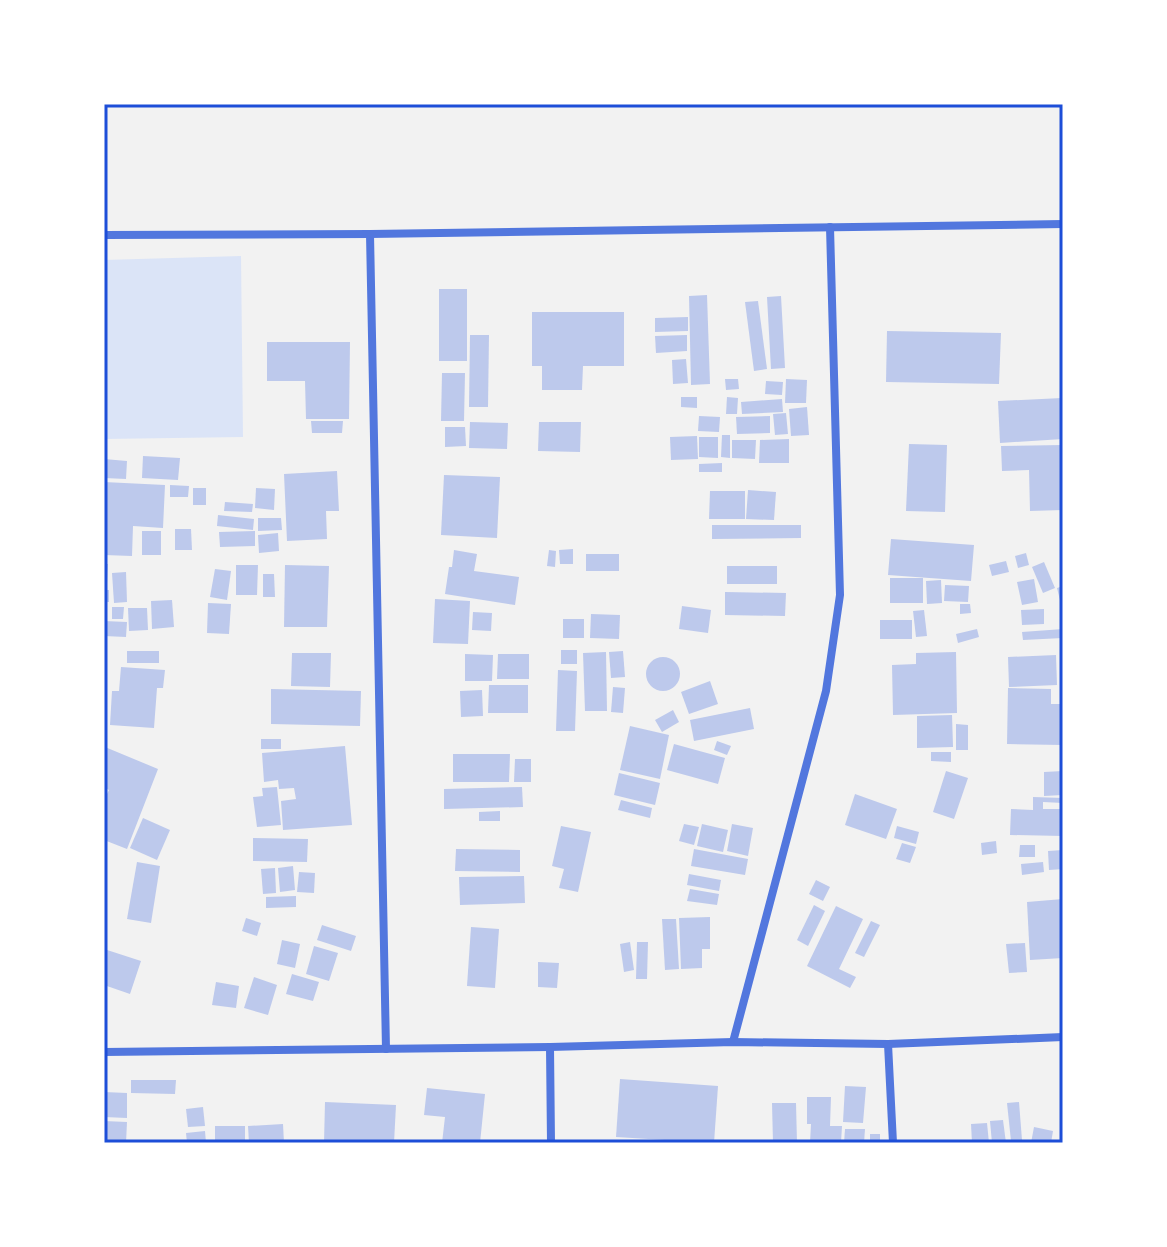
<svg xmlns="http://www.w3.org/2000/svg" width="1167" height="1247" font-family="'Nunito Sans',sans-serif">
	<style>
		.green { fill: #dbe4f7 }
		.building { fill: #bdc9ec }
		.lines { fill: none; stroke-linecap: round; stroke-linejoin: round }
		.minor { stroke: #5277de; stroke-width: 8 }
		.neatline { fill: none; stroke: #1d4ed8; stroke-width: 3 }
	</style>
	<rect width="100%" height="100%" fill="#f2f2f2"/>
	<polygon class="green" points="241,256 243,437 104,439 104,260"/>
	<g class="building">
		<rect x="439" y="289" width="28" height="72"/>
		<polygon points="707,295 710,384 691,385 689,296"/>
		<polygon points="781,296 785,368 771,369 767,297"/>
		<polygon points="758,301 767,369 754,371 745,302"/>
		<polygon points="532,312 624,312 624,366 583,366 582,390 542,390 542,366 532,366"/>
		<polygon points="688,317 688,331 655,332 655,318"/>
		<polygon points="887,331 1001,333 999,384 886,382"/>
		<polygon points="470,335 489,335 488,407 469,407"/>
		<polygon points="687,335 687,351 656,353 655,336"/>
		<polygon points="267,342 350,342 349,419 306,419 305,381 267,381"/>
		<polygon points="686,359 688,383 673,384 672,360"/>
		<polygon points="442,373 465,373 464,421 441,421"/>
		<polygon points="725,379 738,379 739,389 726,390"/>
		<polygon points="786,379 807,380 806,403 785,403"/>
		<polygon points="766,381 783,382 782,395 765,394"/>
		<polygon points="681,397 697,397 697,408 681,407"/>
		<polygon points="727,397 738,398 737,414 726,414"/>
		<polygon points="1062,398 1063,439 1000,443 998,401"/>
		<polygon points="782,399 783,412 742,414 741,402"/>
		<polygon points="807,407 809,435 791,436 789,409"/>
		<polygon points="786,413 788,434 775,435 773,414"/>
		<polygon points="699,416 720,417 719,432 698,431"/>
		<polygon points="770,416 770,433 737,434 736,417"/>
		<polygon points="311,421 343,421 342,433 312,433"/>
		<polygon points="470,422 508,423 507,449 469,448"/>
		<polygon points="539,422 581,422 580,452 538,451"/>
		<polygon points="445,427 465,427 466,446 445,447"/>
		<polygon points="722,435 730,435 730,458 721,457"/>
		<polygon points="697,436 698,459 671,460 670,437"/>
		<polygon points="699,437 718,437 718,458 699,457"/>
		<polygon points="789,439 789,463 759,463 760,440"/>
		<polygon points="732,440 756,440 755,459 732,458"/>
		<polygon points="909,444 947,445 945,512 906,511"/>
		<polygon points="1063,445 1063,510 1030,511 1029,470 1002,471 1001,446"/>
		<polygon points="143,456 180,458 178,480 142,478"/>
		<polygon points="104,459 127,461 126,479 104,478"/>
		<polygon points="722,463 722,472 699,472 699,464"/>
		<polygon points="337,471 339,511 326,511 327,539 287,541 284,474"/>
		<polygon points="444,475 500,477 497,538 441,535"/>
		<polygon points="104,482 165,485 163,528 133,526 132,556 104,555"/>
		<polygon points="170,485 189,486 188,497 170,497"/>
		<rect x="193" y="488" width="13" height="17"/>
		<polygon points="256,488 275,489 274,510 255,508"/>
		<polygon points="748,490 776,492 774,520 746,519"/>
		<polygon points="710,491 745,491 745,519 709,519"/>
		<polygon points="225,502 253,504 252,512 224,511"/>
		<polygon points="218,515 254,519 253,530 217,526"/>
		<polygon points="258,518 281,518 282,530 258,531"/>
		<polygon points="712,525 801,525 801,538 712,539"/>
		<polygon points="175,529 191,529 192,550 175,550"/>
		<rect x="142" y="531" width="19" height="24"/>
		<polygon points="255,531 255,546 220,547 219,532"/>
		<polygon points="278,533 279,551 259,553 258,535"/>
		<polygon points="891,539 974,545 971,581 888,575"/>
		<polygon points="573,549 573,564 560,564 559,550"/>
		<polygon points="454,550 477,554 474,571 519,577 515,605 445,594 449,567 452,567"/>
		<polygon points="549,550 556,551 555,567 547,566"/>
		<polygon points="1026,553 1029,565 1018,568 1015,556"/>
		<rect x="586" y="554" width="33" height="17"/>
		<polygon points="1006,561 1009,572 992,576 989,565"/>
		<polygon points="1044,562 1055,588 1043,593 1032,567"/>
		<polygon points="104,564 108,564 107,583 104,583"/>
		<polygon points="236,565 258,565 257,595 236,595"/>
		<polygon points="285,565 329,566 327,627 284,627"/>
		<rect x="727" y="566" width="50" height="18"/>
		<polygon points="215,569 231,571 227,600 210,597"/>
		<polygon points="126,572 127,602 114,603 112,573"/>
		<polygon points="263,574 274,574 275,597 263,597"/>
		<rect x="890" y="578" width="33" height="25"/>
		<polygon points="1034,579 1038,602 1022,605 1017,582"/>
		<polygon points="941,580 942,603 927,604 926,581"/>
		<polygon points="945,585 969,586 968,602 944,601"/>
		<polygon points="1063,586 1063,608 1062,608 1057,588"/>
		<rect x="104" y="590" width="5" height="12"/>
		<polygon points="725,592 786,593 785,616 725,615"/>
		<polygon points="435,599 470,601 468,644 433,643"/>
		<polygon points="172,600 174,627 152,629 151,601"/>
		<polygon points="208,603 231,604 229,634 207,633"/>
		<polygon points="960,604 970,604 971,613 960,614"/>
		<polygon points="682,606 711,610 708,633 679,629"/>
		<polygon points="112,607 124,607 123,619 112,619"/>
		<polygon points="128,608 147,608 148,630 129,631"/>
		<polygon points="1044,609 1044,624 1022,625 1021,610"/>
		<polygon points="924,610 927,636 916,637 913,611"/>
		<polygon points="473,612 492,613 491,631 472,630"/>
		<polygon points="591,614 620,615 619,639 590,638"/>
		<rect x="563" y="619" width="21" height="19"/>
		<rect x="880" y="620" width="32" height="19"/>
		<polygon points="104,621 127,622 126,637 104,636"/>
		<polygon points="977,629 979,637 958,643 956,634"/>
		<polygon points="1063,629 1063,638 1023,640 1022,632"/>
		<rect x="561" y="650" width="16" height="14"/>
		<rect x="127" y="651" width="32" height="12"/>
		<polygon points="623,651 625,677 611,678 609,652"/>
		<polygon points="606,652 607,711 585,711 583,653"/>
		<polygon points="956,652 957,713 893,715 892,665 916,664 916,653"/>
		<polygon points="292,653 331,653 330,687 291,686"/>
		<polygon points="465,654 493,655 492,681 465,681"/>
		<polygon points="498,654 529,654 529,679 497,679"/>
		<polygon points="1056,655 1057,685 1009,687 1008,657"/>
		<circle cx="663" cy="674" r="17"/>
		<polygon points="121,667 165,670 163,688 157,688 154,728 110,725 112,691 119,691"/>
		<polygon points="558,670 577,671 575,731 556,731"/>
		<polygon points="710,681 718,704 689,714 681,692"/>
		<polygon points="489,685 528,685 528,713 488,713"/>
		<polygon points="613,687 625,688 623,713 611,712"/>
		<polygon points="1008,688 1051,689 1051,704 1063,704 1063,745 1007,744"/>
		<polygon points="271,689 361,691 360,726 271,724"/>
		<polygon points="482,690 483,716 461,717 460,691"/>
		<polygon points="750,708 754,729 694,741 690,720"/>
		<polygon points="673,710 679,722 662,732 655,720"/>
		<polygon points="952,715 953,747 917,748 917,716"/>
		<polygon points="956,724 968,725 968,750 956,750"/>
		<polygon points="630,726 669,735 660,779 620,770"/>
		<rect x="261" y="739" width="20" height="10"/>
		<polygon points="717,741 731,746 727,755 714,750"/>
		<polygon points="674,744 725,758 718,784 667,770"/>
		<polygon points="345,746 352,825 283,830 281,801 296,799 294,788 279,789 278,780 264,782 262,753"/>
		<polygon points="105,747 158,769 127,849 104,840 104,800 109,790 104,787"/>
		<polygon points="931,752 951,752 951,762 931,761"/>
		<polygon points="453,754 510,754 509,782 453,782"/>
		<polygon points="515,759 531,759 531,782 514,782"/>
		<polygon points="946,771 968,778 954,819 933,812"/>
		<polygon points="1063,771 1063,795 1044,796 1044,772"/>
		<polygon points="619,773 660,783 655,805 614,795"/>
		<polygon points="277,787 281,825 257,827 253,797 263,796 262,788"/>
		<polygon points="522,787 523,807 444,809 444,789"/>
		<polygon points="855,794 897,809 886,839 845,825"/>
		<polygon points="1033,797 1063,798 1063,803 1043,802 1043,809 1063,809 1063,836 1010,835 1011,809 1033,810"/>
		<polygon points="621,800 652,808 650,818 618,810"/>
		<polygon points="500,811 500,821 479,821 479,812"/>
		<polygon points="143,818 170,830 157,860 130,848"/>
		<polygon points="684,824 699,827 694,845 679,841"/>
		<polygon points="702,824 728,830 723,852 697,846"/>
		<polygon points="732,824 753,828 748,856 727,851"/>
		<polygon points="561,826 591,832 578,892 559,888 564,869 552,866"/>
		<polygon points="897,826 919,832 916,844 894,838"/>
		<polygon points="253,838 308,839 307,862 253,861"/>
		<polygon points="996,841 997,853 982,855 981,843"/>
		<polygon points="902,843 916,847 910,863 896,859"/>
		<polygon points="1020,845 1035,845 1035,857 1019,857"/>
		<polygon points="456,849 520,850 520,872 455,871"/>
		<polygon points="694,849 748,859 745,875 691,866"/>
		<polygon points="1063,850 1063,869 1049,870 1048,851"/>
		<polygon points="137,862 160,866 151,923 127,919"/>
		<polygon points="1043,862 1044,872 1022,875 1021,864"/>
		<polygon points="293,866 295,890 280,892 278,868"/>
		<polygon points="275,868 276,893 263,894 261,869"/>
		<polygon points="299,872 315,873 314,893 297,892"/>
		<polygon points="689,874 721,880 719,891 687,885"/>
		<polygon points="524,876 525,903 460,905 459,877"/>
		<polygon points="816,880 830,887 823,901 809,894"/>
		<polygon points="690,889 719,894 717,905 687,901"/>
		<polygon points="296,896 296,907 266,908 266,897"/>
		<polygon points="1063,899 1063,958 1030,960 1027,902"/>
		<polygon points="814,905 825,911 808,946 797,940"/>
		<polygon points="836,906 863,919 839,969 856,977 850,988 807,966"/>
		<polygon points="710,917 710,949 702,949 702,968 681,969 679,918"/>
		<polygon points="246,918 261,923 257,936 242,931"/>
		<polygon points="662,919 676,919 679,969 665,970"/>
		<polygon points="871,921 880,925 864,957 855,953"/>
		<polygon points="322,925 356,936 351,951 317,940"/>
		<polygon points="471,927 499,929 495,988 467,986"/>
		<polygon points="282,940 300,944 295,968 277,964"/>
		<polygon points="630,942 634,970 624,972 620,944"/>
		<polygon points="637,942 648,942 647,979 636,979"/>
		<polygon points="1025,943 1027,972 1009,973 1006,944"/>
		<polygon points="314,946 338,953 329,981 306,974"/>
		<polygon points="104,949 141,961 130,994 104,985"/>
		<polygon points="538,962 559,963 557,988 538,987"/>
		<polygon points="292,974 319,982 313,1001 286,994"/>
		<polygon points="254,977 277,985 268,1015 244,1008"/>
		<polygon points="216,982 239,986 236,1008 212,1005"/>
		<polygon points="620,1079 718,1086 714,1143 616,1137"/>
		<polygon points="131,1080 176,1080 175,1094 131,1093"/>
		<polygon points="845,1086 866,1087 863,1123 843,1122"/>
		<polygon points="427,1088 485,1094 480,1143 442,1143 445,1117 424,1115"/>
		<polygon points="104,1092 127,1093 127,1118 104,1117"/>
		<polygon points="807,1097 831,1097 830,1126 842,1126 841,1143 810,1143 811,1124 807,1124"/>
		<polygon points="325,1102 396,1105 394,1143 324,1143"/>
		<polygon points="1019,1102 1022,1140 1011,1141 1007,1103"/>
		<polygon points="772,1103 796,1103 797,1143 773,1143"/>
		<polygon points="203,1107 205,1126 188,1127 186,1109"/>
		<polygon points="1003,1120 1006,1143 992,1143 990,1121"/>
		<polygon points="104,1121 127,1122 126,1143 104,1143"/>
		<polygon points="987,1123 989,1143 972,1143 971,1124"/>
		<polygon points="283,1124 284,1143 249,1143 248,1126"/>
		<rect x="215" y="1126" width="30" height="17"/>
		<polygon points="1034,1127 1053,1131 1051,1143 1031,1143"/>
		<polygon points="845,1129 865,1129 864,1143 844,1143"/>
		<polygon points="205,1131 206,1143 187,1143 186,1133"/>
		<rect x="870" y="1134" width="10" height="9"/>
	</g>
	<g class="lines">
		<g class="minor">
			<polyline points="370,234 386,1049"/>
			<polyline points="104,235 370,234 1063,224"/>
			<polyline points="733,1042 826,691 840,595 830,227"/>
			<polyline points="888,1044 893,1143"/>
			<polyline points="550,1047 551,1143"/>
			<polyline points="104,1052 550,1047 733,1042 888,1044 1063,1037"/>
		</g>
	</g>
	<rect width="1167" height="1247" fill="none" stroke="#ffffff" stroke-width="212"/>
	<rect x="106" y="106" width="955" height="1035" class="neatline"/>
</svg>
